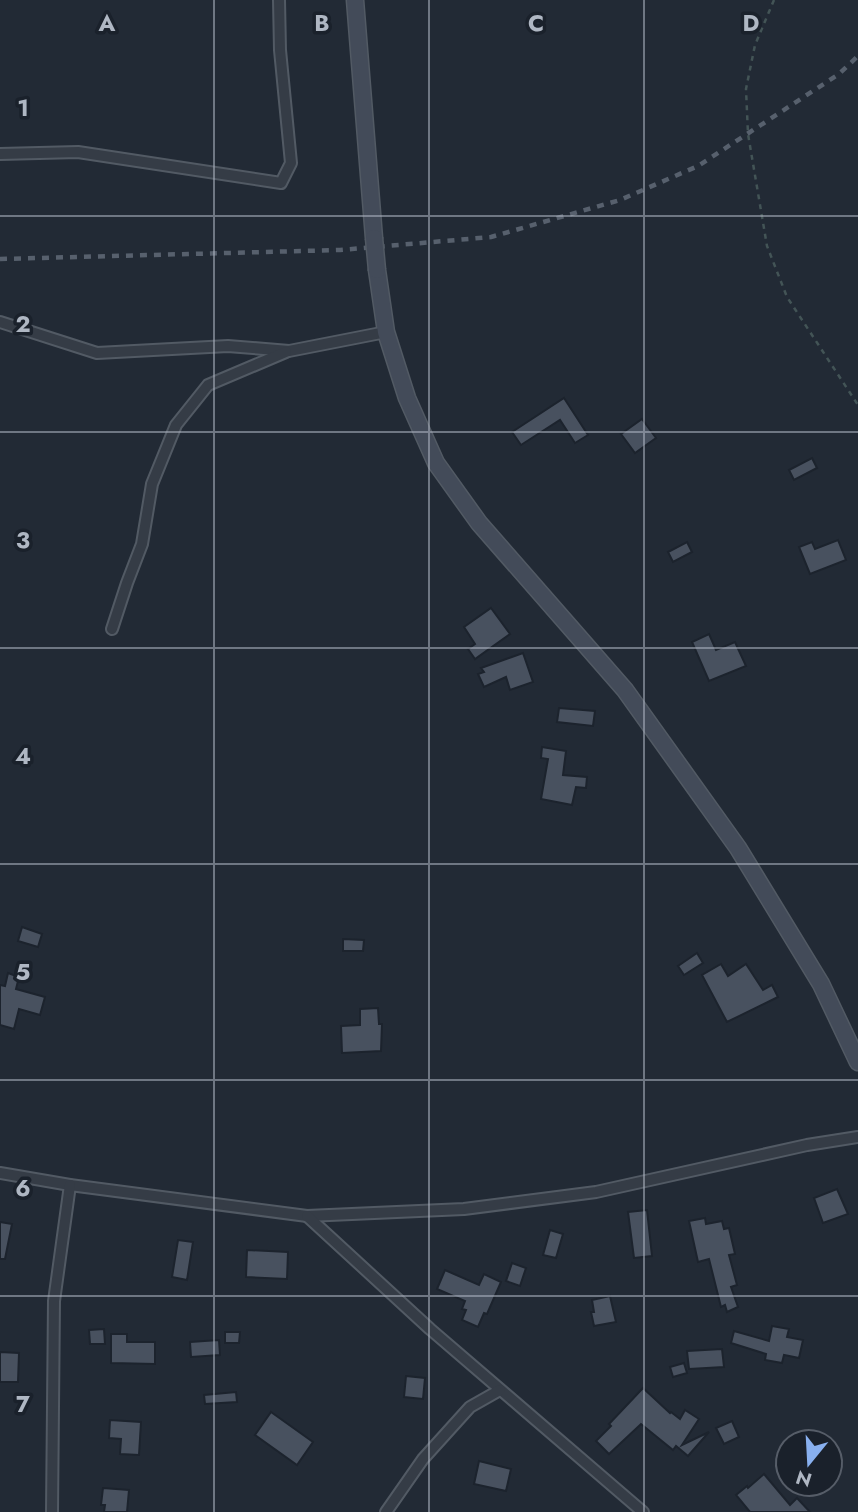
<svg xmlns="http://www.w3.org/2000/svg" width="858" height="1512" font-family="Jost,sans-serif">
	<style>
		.building { fill: #48515f; stroke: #1c232d; stroke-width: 2 }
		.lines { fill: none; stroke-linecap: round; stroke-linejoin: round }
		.minor-casing { stroke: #525a64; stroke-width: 14 }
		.secondary-casing { stroke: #525a64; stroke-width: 19 }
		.path { stroke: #435456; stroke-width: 2.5; stroke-dasharray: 5 5; stroke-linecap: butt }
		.minor { stroke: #353c46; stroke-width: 10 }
		.secondary { stroke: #434b59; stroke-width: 16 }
		.rail { stroke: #57606d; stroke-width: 4.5; stroke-dasharray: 7 7; stroke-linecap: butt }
		.secondary-bridge-casing { stroke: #525a64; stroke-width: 19; stroke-linecap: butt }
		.secondary-bridge { stroke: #434b59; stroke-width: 16 }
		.grid { fill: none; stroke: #afb7c3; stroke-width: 2; stroke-opacity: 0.55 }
		.grid-label { font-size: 23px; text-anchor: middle; font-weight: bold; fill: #afb7c3; stroke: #1a212b; stroke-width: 7; stroke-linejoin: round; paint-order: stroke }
	</style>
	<rect width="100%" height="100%" fill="#222a35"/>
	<g class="building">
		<polygon points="564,398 588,435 575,443 560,420 521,445 512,432"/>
		<polygon points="642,419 656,438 635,453 621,434"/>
		<polygon points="812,458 817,468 794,480 789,470"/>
		<polygon points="838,540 846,560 810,574 799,547 812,542 815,549"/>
		<polygon points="687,542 692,552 673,562 668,552"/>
		<polygon points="491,608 510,634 475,659 468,649 475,644 464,627"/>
		<polygon points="709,634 716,650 735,642 746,666 709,681 692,642"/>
		<polygon points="523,653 533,682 510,690 506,677 484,687 478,674 484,672 481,668"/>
		<polygon points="559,708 595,711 593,726 557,722"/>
		<polygon points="542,747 566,751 563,775 587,777 586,788 576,787 572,805 541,799 548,759 541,758"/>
		<polygon points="22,927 42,934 38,947 18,941"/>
		<polygon points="343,939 364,940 363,951 343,951"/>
		<polygon points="697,953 703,963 684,975 678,966"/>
		<polygon points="721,964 728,976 746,964 763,990 772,985 778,997 727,1022 702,975"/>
		<polygon points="8,973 19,977 16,989 45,997 40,1015 19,1009 14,1029 0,1025 0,985 5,986"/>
		<polygon points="378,1008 379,1024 382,1024 381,1051 342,1053 341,1026 360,1025 360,1009"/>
		<polygon points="837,1189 848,1214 823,1223 814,1198"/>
		<polygon points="647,1210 652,1256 634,1258 628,1212"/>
		<polygon points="705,1218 706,1224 722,1221 724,1229 729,1228 735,1254 729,1255 737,1285 731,1287 738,1307 727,1312 725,1305 721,1307 709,1259 698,1262 689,1221"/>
		<polygon points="0,1222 12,1224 5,1259 0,1259"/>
		<polygon points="550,1230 563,1234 556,1258 543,1255"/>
		<polygon points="178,1240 193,1242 187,1280 172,1277"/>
		<polygon points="247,1250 288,1252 287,1279 246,1277"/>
		<polygon points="512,1263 526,1268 520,1286 506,1281"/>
		<polygon points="445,1270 479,1285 484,1274 501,1282 487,1314 484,1313 478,1327 462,1320 466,1310 462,1309 465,1301 437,1289"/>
		<polygon points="610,1296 616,1322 594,1326 591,1312 594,1312 592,1300"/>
		<polygon points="772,1326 789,1329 787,1337 803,1340 799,1358 784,1355 782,1363 765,1360 766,1354 731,1343 734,1331 769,1341"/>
		<polygon points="104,1329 105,1344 90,1344 89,1330"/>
		<polygon points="225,1332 240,1332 239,1343 225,1343"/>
		<polygon points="111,1334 127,1334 127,1342 155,1342 155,1364 111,1363"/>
		<polygon points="219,1340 220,1355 191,1357 190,1342"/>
		<polygon points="722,1349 724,1367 689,1369 687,1351"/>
		<polygon points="0,1352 19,1353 18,1382 0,1382"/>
		<polygon points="684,1363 687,1373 673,1377 670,1367"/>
		<polygon points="406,1376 425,1378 423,1399 404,1397"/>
		<polygon points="643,1388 670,1413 671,1412 680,1419 685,1410 699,1419 682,1445 709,1432 688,1456 676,1446 673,1450 641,1424 609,1454 596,1441 611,1426 609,1424"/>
		<polygon points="236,1392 237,1402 205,1404 204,1395"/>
		<polygon points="271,1412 313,1442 297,1465 255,1435"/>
		<polygon points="110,1420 141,1422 139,1455 120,1454 121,1439 109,1438"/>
		<polygon points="732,1421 739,1437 724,1444 716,1428"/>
		<polygon points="479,1461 511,1469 506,1491 474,1484"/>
		<polygon points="764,1474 790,1505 797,1498 810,1512 750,1512 736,1495 747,1486 748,1488"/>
		<polygon points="103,1488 129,1490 127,1512 104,1512 105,1505 101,1505"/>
	</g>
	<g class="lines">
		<g class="minor-casing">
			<g id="minor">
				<polyline points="0,154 78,152 281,183 291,163 280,50 279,0"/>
				<polyline points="0,322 97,353 228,346 289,351 386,332"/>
				<polyline points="112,629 127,583 142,544 152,484 176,425 208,385 286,352"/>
				<polyline points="0,1173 70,1185 307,1216 464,1209 596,1192 807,1145 858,1137"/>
				<polyline points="307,1216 430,1329 643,1512"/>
				<polyline points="52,1512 54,1301 70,1185"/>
				<polyline points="386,1512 423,1459 470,1407 500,1390"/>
			</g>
		</g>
		<g class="secondary-casing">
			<g id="secondary">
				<polyline points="355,0 374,238"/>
				<polyline points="377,270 386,332 407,398 436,463 479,523 625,690 738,848 821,984 858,1062"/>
			</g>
		</g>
		<polyline class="path" points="774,0 755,45 746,89 748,134 767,246 787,297 858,405"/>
		<use href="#minor" class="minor"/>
		<use href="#secondary" class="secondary"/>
		<polyline class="rail" points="0,259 340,250 491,237 620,200 698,166 839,74 858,56"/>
		<g class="secondary-bridge-casing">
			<polyline id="secondary-bridge" points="374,238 377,270"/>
		</g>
		<use href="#secondary-bridge" class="secondary-bridge"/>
	</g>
	<path class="grid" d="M214,0V1512M429,0V1512M644,0V1512M0,216H858M0,432H858M0,648H858M0,864H858M0,1080H858M0,1296H858"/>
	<g class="grid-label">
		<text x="107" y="31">A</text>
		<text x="322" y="31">B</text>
		<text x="536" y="31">C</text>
		<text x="751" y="31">D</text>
		<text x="23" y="116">1</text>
		<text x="23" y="332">2</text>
		<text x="23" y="548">3</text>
		<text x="23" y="764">4</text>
		<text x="23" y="980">5</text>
		<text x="23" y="1196">6</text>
		<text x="23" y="1412">7</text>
	</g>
	<g transform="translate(809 1463) rotate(198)"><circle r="33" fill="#1a212b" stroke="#565d68" stroke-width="2"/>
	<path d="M0-5L12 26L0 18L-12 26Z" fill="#88b0ef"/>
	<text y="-10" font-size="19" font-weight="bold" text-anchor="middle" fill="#afb7c3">N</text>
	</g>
</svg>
